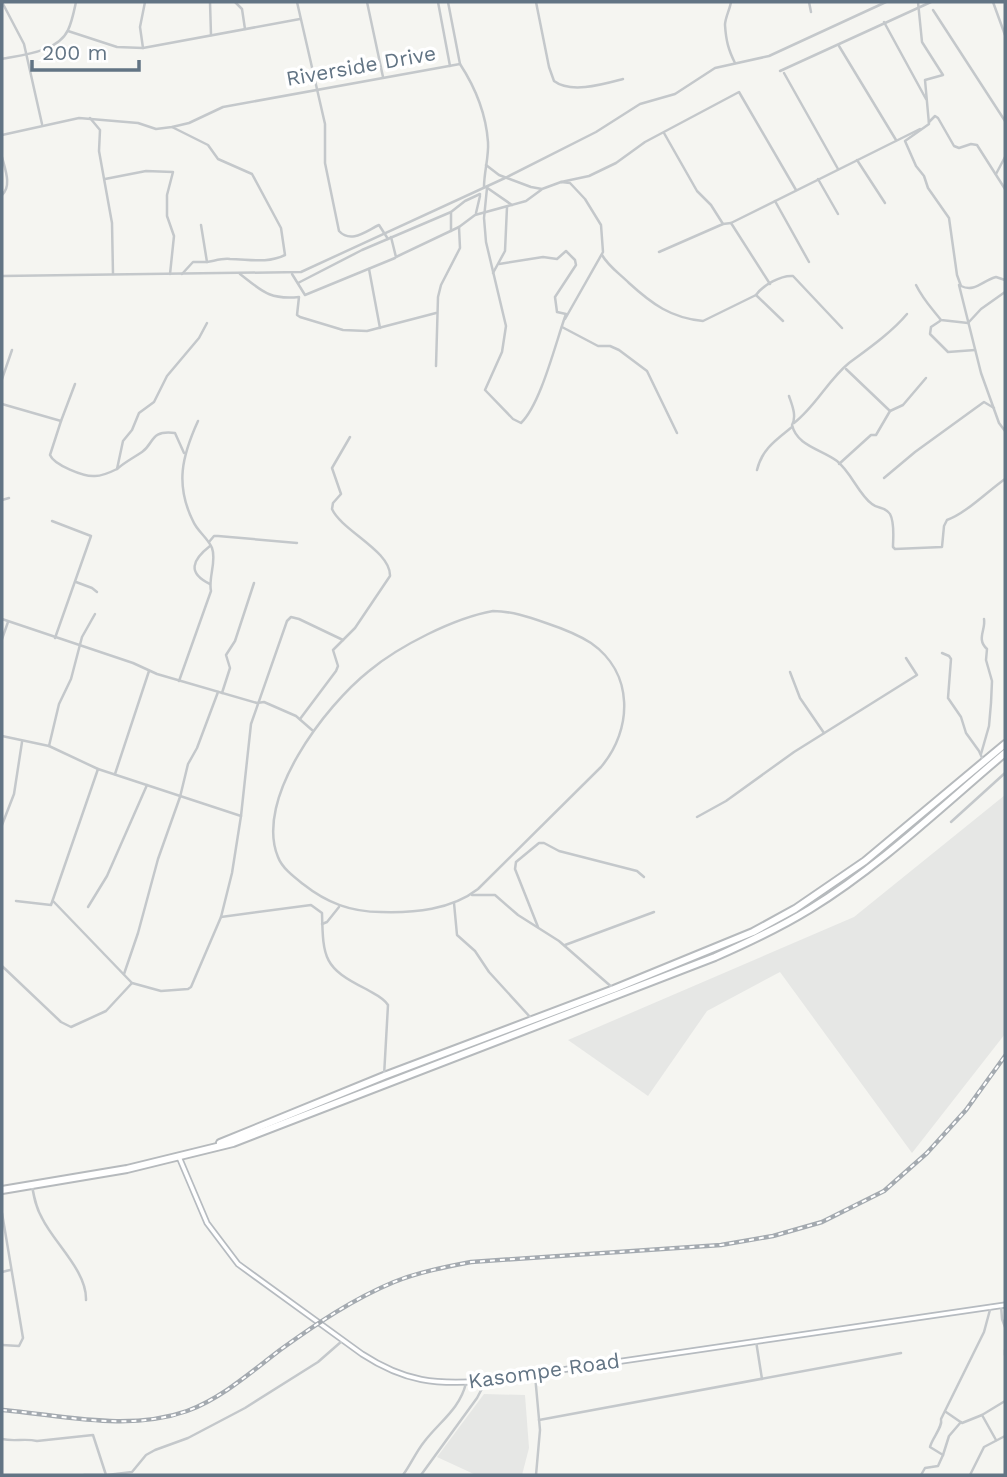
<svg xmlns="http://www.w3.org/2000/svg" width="1007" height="1477" font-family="'Work Sans',sans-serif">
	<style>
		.built { fill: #e6e7e5 }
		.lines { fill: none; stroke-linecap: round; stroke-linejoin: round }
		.secondary-casing { stroke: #b6bbc0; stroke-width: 7 }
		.highway-casing { stroke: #b6babd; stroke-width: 10 }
		.street { stroke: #c4c8cb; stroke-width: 2.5 }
		.secondary { stroke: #fff; stroke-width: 3.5 }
		.highway { stroke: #fff; stroke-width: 6 }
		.rail-casing { stroke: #a4aab0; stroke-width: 4.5 }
		.rail { stroke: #fff; stroke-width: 2; stroke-dasharray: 5; stroke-linecap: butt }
		.labels { text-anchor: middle; stroke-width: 7; stroke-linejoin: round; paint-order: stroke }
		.street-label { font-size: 21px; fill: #627484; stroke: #fff }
	</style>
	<rect width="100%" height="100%" fill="#f5f5f1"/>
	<g class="built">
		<polygon points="1005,795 1005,1034 912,1153 780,972 707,1011 648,1096 568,1040 854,917"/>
		<polygon points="484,1394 525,1395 529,1448 522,1475 476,1475 437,1457"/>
	</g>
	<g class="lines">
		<g class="secondary-casing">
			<path id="secondary" d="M179,1157L207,1223L238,1264L362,1354C405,1382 436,1385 486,1381L1005,1305"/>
		</g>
		<g class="highway-casing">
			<g id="highway">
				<polyline points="220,1143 384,1076 614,989 753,932 795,909 865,861 1005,744"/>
				<path d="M2,1190L127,1169L233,1143L715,957C747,943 779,928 810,909C880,866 942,806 1005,753"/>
			</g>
		</g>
		<g class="street">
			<polyline points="2,2 24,44 42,124"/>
			<polyline points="210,2 211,35"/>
			<polyline points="235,2 242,9 245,29"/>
			<path d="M297,2L325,124V163L339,231C351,244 366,231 379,225L388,239"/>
			<polyline points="367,2 383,77"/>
			<polyline points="438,2 450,66"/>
			<path d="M536,2L549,67L554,81C571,94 604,84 623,79"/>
			<path d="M731,2C730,9 725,18 725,25C726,40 728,49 735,63"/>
			<polyline points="809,2 811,12"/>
			<path d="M918,2L922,42L943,75L925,80L929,124L905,141L916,166L924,176L928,188L949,218L957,275L961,286C975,293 983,280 996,277L1005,280"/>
			<polyline points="993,2 1005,35"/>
			<polyline points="933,10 1005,121"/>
			<polyline points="884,22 926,99"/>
			<polyline points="68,31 117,47 143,48 300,19"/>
			<polyline points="839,46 896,140"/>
			<polyline points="143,48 140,27 145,2"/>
			<path d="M2,59C22,55 58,52 68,30C72,22 74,11 76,2"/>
			<path d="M460,64C475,87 486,114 488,142C489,157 484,172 484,187"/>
			<polyline points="780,71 931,2"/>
			<polyline points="784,73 838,169"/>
			<polyline points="90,118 100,130 99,151 112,223 113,274"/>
			<polyline points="929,122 935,116 938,118 954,146 959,148 971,144 977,145 1005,189"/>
			<path d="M172,127L208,145L218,159L252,174L281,228L285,255C266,264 249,259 230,259C222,258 214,261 207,262L201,225"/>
			<polyline points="664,133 697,191 711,205 723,224"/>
			<polyline points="2,135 79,118 138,123 156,129 172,127 189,123 223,107 460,64 448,2"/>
			<path d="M2,157C5,169 12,186 2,195"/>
			<polyline points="857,160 885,203"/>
			<polyline points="486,165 499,175 531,187 542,189 561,182 570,183 585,199 601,225 603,252 565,319"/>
			<polyline points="996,174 1005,157"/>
			<polyline points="105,179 146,171 173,172 167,195 167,216 174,236 170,274"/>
			<polyline points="818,179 838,214"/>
			<polyline points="561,182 589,176 616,163 645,142 739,92 796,190"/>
			<polyline points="486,187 512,205"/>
			<path d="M487,188L484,218L486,242L506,326L502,352L485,390L513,419L521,423C541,404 556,341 566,314L557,312L555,297L576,265L575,260L566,251L557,259L543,257L499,264"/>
			<polyline points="775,201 809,262"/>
			<polyline points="451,213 451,231"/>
			<polyline points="476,213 480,196"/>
			<polyline points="731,223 770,284"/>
			<polyline points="391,237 396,257 459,227 475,215 526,201 541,190"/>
			<polyline points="659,252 723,224 731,223 920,129"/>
			<path d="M602,255C609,267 619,273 629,283C652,304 671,318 703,321L756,295L783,321"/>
			<polyline points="369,269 380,328"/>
			<polyline points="493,273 505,251 507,207"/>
			<polyline points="182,274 193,262 207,262"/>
			<path d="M240,274C262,291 269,300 299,297L297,315L300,317L343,330L367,331L436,313"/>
			<polyline points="292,274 305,295 395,258"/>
			<polyline points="2,276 301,272 505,178 596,132 640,104 675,94 715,68 769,56 886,2"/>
			<polyline points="298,283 362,250 451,212 465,201 480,194"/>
			<path d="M916,285C924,301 931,307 941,320L968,323L981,309L1005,292"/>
			<polyline points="959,285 981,373 999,423 1005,431"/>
			<path d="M756,295C763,285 781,275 793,276L842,328"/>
			<polyline points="940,321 931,327 930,334 948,352 975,350"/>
			<polyline points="562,327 598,346 610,346 619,350 647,371 677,433"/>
			<polyline points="436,366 438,297 441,285 460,248 459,227"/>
			<polyline points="2,379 12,350"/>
			<path d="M789,396C792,405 797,416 792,425C797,446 821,449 837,461C851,472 859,495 872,504C878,509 886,507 890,514C895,523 893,538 893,547L895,549L942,547L944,526L947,520C965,514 988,491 1005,479"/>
			<polyline points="2,404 61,421 75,384"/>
			<polyline points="890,411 903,405 926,378"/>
			<path d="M61,421L50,455C54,465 84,477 95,476C102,476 111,472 117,469L123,441L132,430L139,413L154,402L167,376L199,338L207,323"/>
			<path d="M794,423C816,406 828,380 849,363C868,349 892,332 907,314"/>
			<polyline points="839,464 871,435 876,435 890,411 846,369"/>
			<path d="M117,469C125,462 133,458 142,452C155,443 149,430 175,433L184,453"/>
			<path d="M757,470C762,449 776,440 792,427"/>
			<polyline points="884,478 915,452 977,407 984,402 994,408"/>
			<polyline points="2,500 9,498"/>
			<polyline points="52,521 91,536 55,638"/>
			<polyline points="209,542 214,536 218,536 297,543"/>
			<polyline points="76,582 92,588 97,592"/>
			<path d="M210,584C187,573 192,560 210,546"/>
			<path d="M493,611C511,611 529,617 546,623C561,628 577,634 591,643C634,673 633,729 601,767L478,889C451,910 414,913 381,912C351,912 327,903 303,884C294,877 282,868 278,857C254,799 325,706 369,671C399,646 454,618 493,611Z"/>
			<polyline points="2,619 133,663 157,674 257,703 264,702 296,716 312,730"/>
			<polyline points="2,639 8,622"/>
			<polyline points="942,653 949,656 951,659 948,698 961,717 966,733 979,751 984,762"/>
			<polyline points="790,672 800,698 824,733"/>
			<path d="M179,681L211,591C208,578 217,561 212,548C208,538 197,531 193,521C175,485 182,456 198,421"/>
			<polyline points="222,693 230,668 226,655 235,641 254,583"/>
			<polyline points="300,719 336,671 338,666 333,650 343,640"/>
			<polyline points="2,736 49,746 98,769 241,816"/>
			<polyline points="49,746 59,704 71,679 82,637 95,614"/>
			<path d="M981,754L989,726L991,703L992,681L986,660L987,649C976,639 986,630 984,619"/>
			<polyline points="115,774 149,671"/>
			<polyline points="697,817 726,801 794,752 917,675 906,658"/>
			<polyline points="951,822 1005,773"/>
			<polyline points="2,825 14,794 22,742"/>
			<polyline points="472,895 495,895 518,915 559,941 614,989"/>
			<polyline points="16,901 51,905 98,769"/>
			<path d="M53,901L132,983L161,991L188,989L191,987L221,917L232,873L241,816L251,724L287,621L291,617L299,619L343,640L355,628L390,576C391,551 342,531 332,509L333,503L341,494L332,468L350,437"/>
			<polyline points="454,903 457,935 475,951 489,972 531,1018"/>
			<polyline points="88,907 107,876 147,785"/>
			<path d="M221,917L311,905L322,913C323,959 324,968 366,989C374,994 383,997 388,1005L384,1076"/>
			<polyline points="322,924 327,922 339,907"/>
			<polyline points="538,927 515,869 516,862 539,843 544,843 559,851 637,871 644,877"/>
			<polyline points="565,945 654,912"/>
			<polyline points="2,966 61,1022 71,1027 106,1011 132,983"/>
			<polyline points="124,974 138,933 158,859 180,797 188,764 197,748 218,692"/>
			<path d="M32,1186C34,1197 36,1208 42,1218C54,1243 87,1271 86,1300"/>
			<polyline points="2,1213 23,1338 19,1346 2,1345"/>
			<polyline points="2,1272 10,1270"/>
			<polyline points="1001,1305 1002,1319 1005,1327"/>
			<polyline points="756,1341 762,1379"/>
			<polyline points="1005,1350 1005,1355"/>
			<polyline points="535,1375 540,1430 536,1475"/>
			<polyline points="946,1412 962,1423 982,1415"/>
			<polyline points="539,1420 901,1353"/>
			<path d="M2,1439C14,1442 25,1438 37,1441L93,1435L106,1475"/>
			<polyline points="996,1440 982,1415 1005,1401"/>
			<polyline points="943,1455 949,1436 961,1422"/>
			<polyline points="84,1475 103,1475"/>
			<polyline points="107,1475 132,1472 146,1455 155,1450 188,1438 245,1408 318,1362 342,1341"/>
			<path d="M403,1475C411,1464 416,1452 424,1442C439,1422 460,1409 466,1383"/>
			<polyline points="421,1475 477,1398 486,1381"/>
			<path d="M921,1475L925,1468L938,1466L943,1455L930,1447C932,1438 943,1427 941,1419L984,1332L991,1306"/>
			<polyline points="970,1475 984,1447 1005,1436"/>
		</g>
		<use href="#secondary" class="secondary"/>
		<use href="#highway" class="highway"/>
		<g class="rail-casing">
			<path id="rail" d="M2,1410C62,1415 127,1432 187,1411C222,1398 251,1372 280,1350C316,1324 353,1299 394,1282C419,1272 445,1267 471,1262L721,1245L773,1236L822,1222L884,1191L927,1153L966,1110L1005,1056"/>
		</g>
		<use href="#rail" class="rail"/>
	</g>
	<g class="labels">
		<g class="street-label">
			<text transform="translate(361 66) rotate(-10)" y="7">Riverside Drive</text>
			<text transform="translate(544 1371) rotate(-8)" y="7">Kasompe Road</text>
		</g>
	</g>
	<rect width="1007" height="1477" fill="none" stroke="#627484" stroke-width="7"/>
	<path d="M32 60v10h107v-10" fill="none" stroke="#627484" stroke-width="3.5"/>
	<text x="42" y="60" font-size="21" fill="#627484" stroke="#ffffff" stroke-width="5" paint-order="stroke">200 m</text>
</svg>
